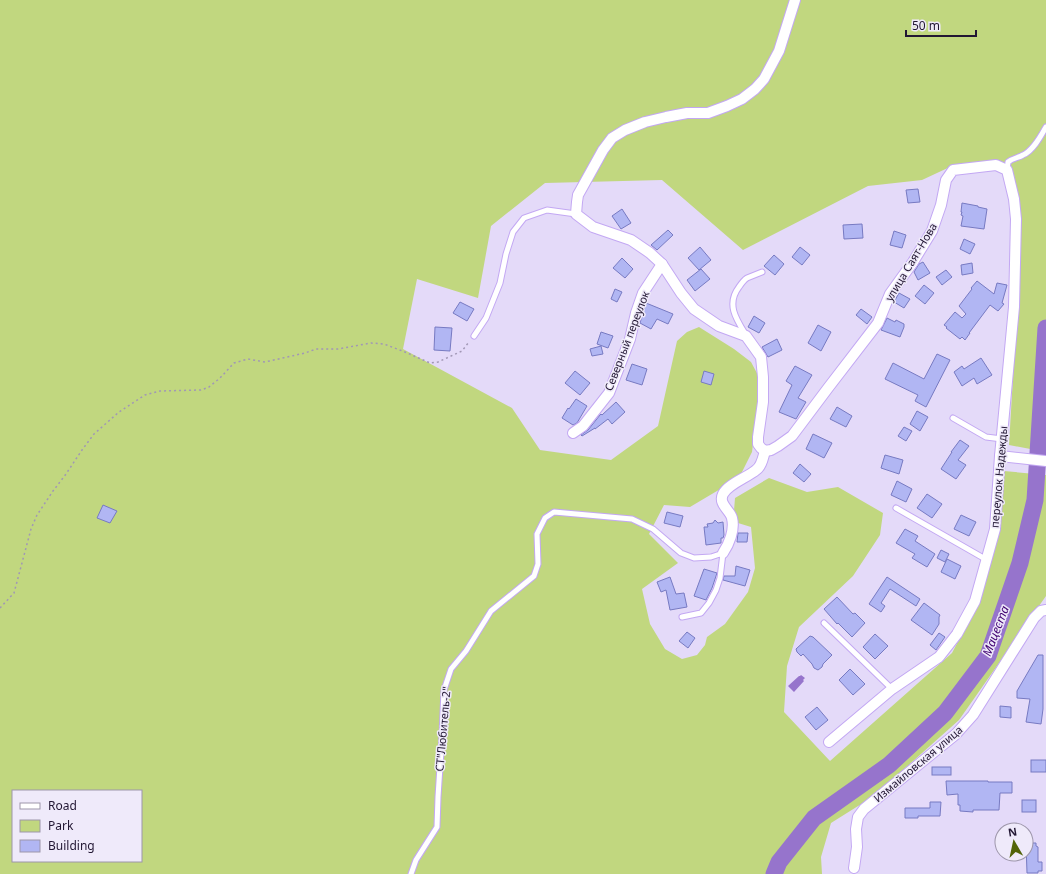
<svg xmlns="http://www.w3.org/2000/svg" width="1046" height="874" font-family="'Noto Sans',sans-serif">
	<style>
		.green { fill: #c1d77f; fill-rule: evenodd }
		.water { fill: #9674cc }
		.lines { fill: none; stroke-linecap: round; stroke-linejoin: round }
		.river { stroke: #9674cc; stroke-width: 17 }
		.building { fill: #b1b6f3; stroke: #777ac2 }
		.lane-casing { stroke: #c3a8f3; stroke-width: 7 }
		.street-casing { stroke: #c3a8f3; stroke-width: 12 }
		.path { stroke: #a197b5; stroke-width: 1.5; stroke-dasharray: 2 3; stroke-linecap: butt }
		.lane { stroke: #fff; stroke-width: 5 }
		.street { stroke: #fff; stroke-width: 10 }
		.labels { text-anchor: middle; stroke-width: 3; stroke-linejoin: round; paint-order: stroke }
		.street-label { font-size: 11px; fill: #221733; stroke: #efeafa }
		.water-label { font-size: 12px; font-style: italic; fill: #400072; stroke: #efeafa }
	</style>
	<rect width="100%" height="100%" fill="#e4daf9"/>
	<path class="green" d="M0,0H1046V452L1009,445L1021,241L1011,171L952,166L922,180L868,186L743,250L662,180L545,183L491,226L478,298L417,279L403,349L512,408L540,450L611,460L658,426L677,341L687,332L699,327L734,349L751,362L759,377L758,404L752,452L741,474L722,488L690,507L664,505L649,534L678,563L642,589L650,624L665,649L682,659L697,655L705,645L707,637L725,624L748,592L755,568L751,527L738,523L734,511L735,498L769,478L807,492L838,487L883,513L880,535L853,576L799,627L787,666L784,712L830,761L952,653L981,597L1000,529L1004,471L1046,475V596L959,720L874,796L831,823L821,857L822,874H0ZM13,791H141V861H13Z"/>
	<polygon class="water" points="801,675 805,678 803,680 804,681 794,692 788,686 799,676 800,676"/>
	<g class="lines">
		<polyline class="river" points="774,874 779,862 814,818 889,765 945,713 988,656 1020,563 1035,500 1046,328"/>
	</g>
	<g class="building">
		<polygon points="918,189 920,202 908,203 906,190"/>
		<polygon points="962,203 978,206 978,207 987,209 984,229 961,226 963,216 961,215 962,212 961,212"/>
		<polygon points="622,209 631,223 621,229 612,216"/>
		<polygon points="862,224 863,238 844,239 843,225"/>
		<polygon points="668,230 673,235 657,250 651,245"/>
		<polygon points="894,231 906,235 902,248 890,245"/>
		<polygon points="964,239 975,244 970,254 960,249"/>
		<polygon points="700,247 711,260 699,270 688,258"/>
		<polygon points="800,247 810,255 802,265 792,257"/>
		<polygon points="774,255 784,264 775,275 764,266"/>
		<polygon points="622,258 633,269 625,278 613,268"/>
		<polygon points="923,262 930,273 918,280 914,272 919,264"/>
		<polygon points="972,263 973,273 962,275 961,265"/>
		<polygon points="701,269 710,279 695,291 687,280"/>
		<polygon points="946,270 952,277 942,285 936,277"/>
		<polygon points="977,281 994,294 997,283 1007,285 1002,303 1004,304 998,311 990,305 969,333 970,333 965,340 962,337 960,339 946,328 947,327 944,325 955,312 962,318 966,314 959,306 972,289 971,288"/>
		<polygon points="924,285 934,293 925,304 915,296"/>
		<polygon points="615,289 622,292 617,302 611,299"/>
		<polygon points="899,293 910,299 904,308 894,302"/>
		<polygon points="460,302 474,309 467,321 453,313"/>
		<polygon points="646,303 673,314 668,324 657,319 651,329 640,323"/>
		<polygon points="861,309 872,317 867,324 856,315"/>
		<polygon points="754,316 765,323 759,333 748,327"/>
		<polygon points="887,318 895,322 896,320 904,324 904,327 900,337 881,330"/>
		<polygon points="818,325 831,332 821,351 808,343"/>
		<polygon points="435,327 452,328 450,351 434,350"/>
		<polygon points="601,332 613,336 608,348 597,344"/>
		<polygon points="777,339 782,350 768,357 762,347"/>
		<polygon points="601,346 603,354 592,356 590,349"/>
		<polygon points="937,354 950,360 926,407 915,401 918,395 885,379 893,363 924,379"/>
		<polygon points="981,358 992,375 977,384 974,378 962,386 954,372 962,366 964,369"/>
		<polygon points="632,364 647,369 642,385 626,380"/>
		<polygon points="795,366 812,375 798,398 806,402 796,419 779,412 792,385 786,381"/>
		<polygon points="575,371 590,383 580,395 565,383"/>
		<polygon points="704,371 714,374 711,385 701,382"/>
		<polygon points="576,399 587,406 577,423 573,425 562,418 568,408 569,409"/>
		<polygon points="616,402 625,412 612,424 608,419 595,429 595,428 582,436 581,435 588,430 600,415 601,414 602,415"/>
		<polygon points="837,407 852,416 846,427 830,419"/>
		<polygon points="917,411 928,417 920,431 910,424"/>
		<polygon points="904,427 912,431 906,441 898,436"/>
		<polygon points="813,434 832,443 824,458 806,449"/>
		<polygon points="960,440 969,446 958,460 966,465 956,479 941,469 952,452 951,452"/>
		<polygon points="885,455 903,460 899,474 881,468"/>
		<polygon points="800,464 811,474 804,482 793,473"/>
		<polygon points="897,481 912,489 906,502 891,495"/>
		<polygon points="927,494 942,504 932,518 917,508"/>
		<polygon points="103,505 117,511 110,523 97,518"/>
		<polygon points="667,512 683,516 680,527 664,523"/>
		<polygon points="961,515 976,522 969,536 954,529"/>
		<polygon points="715,520 718,523 723,522 724,535 723,538 721,538 721,543 706,545 704,527 708,527 707,524 713,523"/>
		<polygon points="905,529 918,536 915,541 935,554 927,567 912,558 915,554 896,543"/>
		<polygon points="738,533 748,533 747,542 737,542"/>
		<polygon points="941,550 949,554 945,562 937,558"/>
		<polygon points="947,559 961,566 955,579 941,572"/>
		<polygon points="736,566 750,570 745,586 723,580 724,576 735,576"/>
		<polygon points="704,569 717,573 712,588 706,600 694,596"/>
		<polygon points="670,577 676,594 684,593 687,607 670,610 666,590 661,592 657,582"/>
		<polygon points="887,577 920,599 916,606 890,589 881,603 885,606 881,612 869,604"/>
		<polygon points="837,597 853,614 855,613 865,623 852,637 838,623 837,624 824,609"/>
		<polygon points="924,603 940,615 939,617 939,624 932,635 911,620"/>
		<polygon points="687,632 695,638 688,648 679,641"/>
		<polygon points="939,633 945,637 936,650 930,645"/>
		<polygon points="875,634 888,646 875,659 863,647"/>
		<polygon points="810,636 813,637 832,655 823,664 822,667 818,670 814,668 812,664 803,654 801,656 797,652 796,649"/>
		<polygon points="1038,655 1043,655 1043,709 1041,724 1026,722 1030,699 1017,698 1017,691"/>
		<polygon points="850,669 865,684 853,695 839,680"/>
		<polygon points="1000,706 1011,707 1011,718 1000,717"/>
		<polygon points="817,707 828,720 816,730 805,717"/>
		<rect x="1031" y="760" width="15" height="12"/>
		<rect x="932" y="767" width="19" height="8"/>
		<polygon points="946,781 988,781 988,782 1012,782 1012,793 1000,793 999,810 973,810 973,812 960,811 960,805 958,805 958,794 947,795"/>
		<rect x="1022" y="800" width="14" height="12"/>
		<polygon points="930,802 941,802 940,816 918,816 918,818 905,818 905,808 930,808"/>
		<polygon points="1026,843 1036,843 1036,846 1038,847 1038,862 1042,862 1042,871 1038,871 1038,873 1027,873"/>
	</g>
	<g class="lines">
		<g class="lane-casing">
			<g id="lane">
				<path d="M1007,170L1008,162C1013,158 1018,158 1023,155C1033,151 1041,136 1046,127"/>
				<path d="M746,335C736,319 726,304 739,287C741,284 744,280 747,278C752,276 757,274 762,272"/>
				<polyline points="474,336 486,318 500,283 506,254 513,232 524,218 547,210 576,214"/>
				<polyline points="953,418 986,437 1002,439"/>
				<polyline points="896,508 987,560"/>
				<polyline points="824,623 892,689"/>
				<polyline points="411,874 416,860 437,827 438,797 442,736 444,690 451,669 466,651 491,611 534,576 538,564 537,534 545,518 554,512 632,519 653,529 681,553 694,558 711,557 723,553 720,578 716,590 709,603 701,613 682,617"/>
			</g>
		</g>
		<g class="street-casing">
			<g id="street">
				<polyline points="573,433 583,426 609,393 630,339 636,313 643,293 662,264"/>
				<polyline points="765,451 771,450 778,446 792,436 828,388 878,323 890,294 913,262 932,231 941,205 946,180 953,170 996,165 1007,170 1014,199 1016,219 1014,307 1000,456 995,529 975,601 957,634 939,657 892,689 829,742"/>
				<polyline points="765,451 761,448 758,444 758,437 763,402 763,377 761,357 746,336 719,326 694,309 681,293 662,264 650,253 631,240 593,227 576,214 577,202 578,195 603,150 612,138 625,130 645,122 666,117 687,113 708,113 727,106 742,99 755,89 764,79 779,51 795,0"/>
				<polyline points="1000,456 1046,461"/>
				<path d="M723,553C729,544 735,530 732,518C730,510 718,504 723,494C728,484 748,477 756,470C762,466 763,457 765,451"/>
				<polyline points="854,868 857,847 856,829 858,817 864,809 956,734 973,715 1034,618 1041,611 1046,610"/>
			</g>
		</g>
		<polyline class="path" points="0,608 14,593 31,529 37,515 53,491 66,474 82,450 94,434 119,412 145,395 160,391 201,390 209,387 220,378 234,363 248,359 265,362 305,353 316,349 338,349 371,343 384,344 405,352 430,363 438,362 462,351 469,342"/>
		<use href="#lane" class="lane"/>
		<use href="#street" class="street"/>
	</g>
	<g class="labels">
		<g class="street-label">
			<text transform="translate(911 262) rotate(-59)" y="4">улица Саят-Нова</text>
			<text transform="translate(627 341) rotate(-69)" y="4">Северный переулок</text>
			<text transform="translate(999 477) rotate(-85)" y="4">переулок Надежды</text>
			<text transform="translate(443 729) rotate(-85)" y="4">СТ"Любитель-2"</text>
			<text transform="translate(918 764) rotate(-40)" y="4">Измайловская улица</text>
		</g>
		<g class="water-label">
			<text transform="translate(996 631) rotate(-69)" y="4">Мацеста</text>
		</g>
	</g>
	<rect x="12" y="790" width="130" height="72" fill="#efeafa" stroke="#9d96aa"/>
	<rect x="20" y="803" width="20" height="6" fill="#ffffff" stroke="#9d96aa"/>
	<text x="48" y="810" font-size="12" fill="#221733">Road</text>
	<rect x="20" y="820" width="20" height="12" fill="#c1d77f" stroke="#9d96aa"/>
	<text x="48" y="830" font-size="12" fill="#221733">Park</text>
	<rect x="20" y="840" width="20" height="12" fill="#b1b6f3" stroke="#9d96aa"/>
	<text x="48" y="850" font-size="12" fill="#221733">Building</text>
	<g transform="translate(1014 842) rotate(351)"><circle r="19" fill="#efeafa" stroke="#9d96aa"/>
	<path d="M0-3L7 15L0 10L-7 15Z" fill="#526309"/>
	<text y="-6" font-size="11" font-weight="bold" text-anchor="middle" fill="#221733">N</text>
	</g>
	<path d="M906 30v6h70v-6" fill="none" stroke="#221733" stroke-width="2"/>
	<text x="912" y="30" font-size="12" fill="#221733" stroke="#efeafa" stroke-width="3" paint-order="stroke">50 m</text>
</svg>
